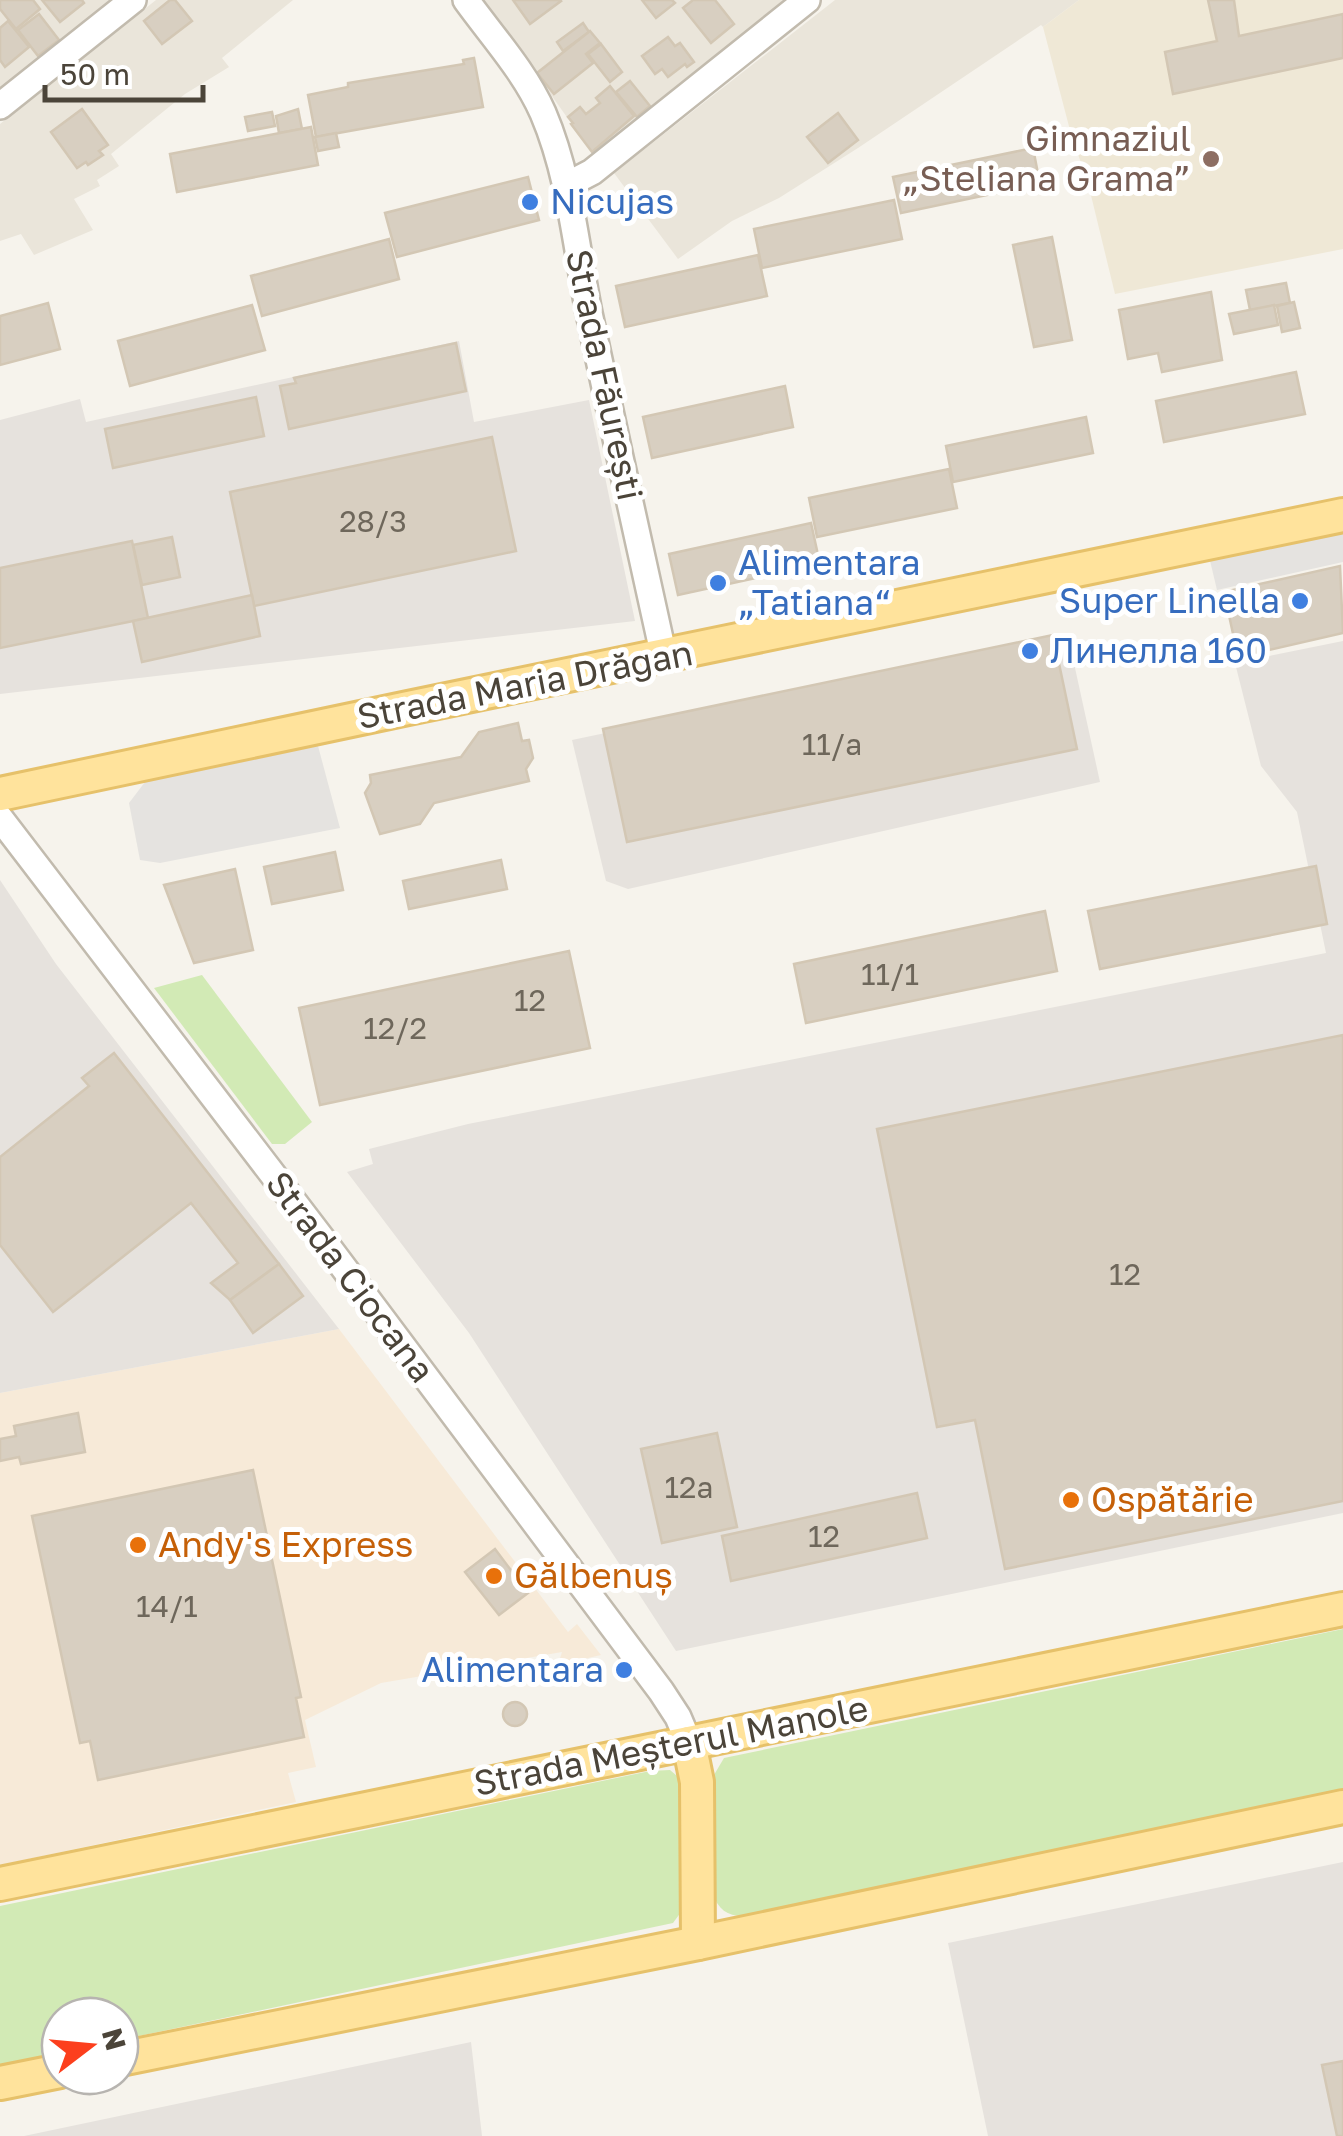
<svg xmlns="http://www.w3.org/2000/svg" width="1343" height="2136" font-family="'Golos Text',sans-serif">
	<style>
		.residential { fill: #eae5da }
		.commercial { fill: #f7ead8 }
		.industrial { fill: #e6e2dd }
		.education { fill: #efe8d6 }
		.green { fill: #d2eab5 }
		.parking { fill: #e5e3e0 }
		.building { fill: #d8cfc1; stroke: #d3c7b4; stroke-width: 2.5 }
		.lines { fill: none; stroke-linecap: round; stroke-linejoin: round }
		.minor-casing { stroke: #c2bbae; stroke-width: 30 }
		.major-casing { stroke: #e6c16a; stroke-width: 38 }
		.minor { stroke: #fff; stroke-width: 25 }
		.major { stroke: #ffe39c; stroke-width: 32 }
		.education-dot { fill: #8d6e63; stroke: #fff; stroke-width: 4 }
		.shop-dot { fill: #3f7fe0; stroke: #fff; stroke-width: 4 }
		.food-dot { fill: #e8710a; stroke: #fff; stroke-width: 4 }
		.labels { text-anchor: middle; stroke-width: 10; stroke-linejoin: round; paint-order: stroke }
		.number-label { font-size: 30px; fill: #6e675b }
		.education-label { font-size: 35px; fill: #785e54; stroke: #fff; text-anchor: end }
		.shop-label { font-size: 35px; fill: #366cbe; stroke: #fff; text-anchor: start }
		.street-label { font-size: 35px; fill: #4b4439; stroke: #fff }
		.food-label { font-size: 35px; fill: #c56008; stroke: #fff; text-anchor: start }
	</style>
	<rect width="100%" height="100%" fill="#f6f3ec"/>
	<g class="residential">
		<polygon points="0,0 115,0 0,92"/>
		<polygon points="156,0 293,0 222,58 229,67 185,94 111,154 119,166 97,180 100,186 74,199 93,230 34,255 21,234 0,241 0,124"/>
		<polygon points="484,0 784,0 593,154"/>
		<polygon points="835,0 1079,0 1043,27 1041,25 858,148 779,198 732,221 678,259 614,173"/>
	</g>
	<polygon class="commercial" points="339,1329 568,1632 577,1624 601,1655 558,1665 562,1652 381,1683 305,1720 316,1767 288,1773 296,1802 0,1865 0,1393"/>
	<g class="industrial">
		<polygon points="459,341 474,422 589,400 635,621 0,694 0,420 80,399 86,422"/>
		<polygon points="1068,636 1100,782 628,889 606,881 572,740"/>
		<polygon points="1343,641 1343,1513 676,1651 469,1333 347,1172 373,1164 369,1149 468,1124 1326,953 1297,812 1261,766 1235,663"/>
		<polygon points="0,880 56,964 339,1329 0,1393"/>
		<polygon points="1343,1862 1343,2136 988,2136 948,1943"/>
		<polygon points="471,2042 482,2136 24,2136"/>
	</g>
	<polygon class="education" points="1079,0 1343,0 1343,249 1115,294 1088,183 1071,134 1043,27"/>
	<g class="green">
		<polygon points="202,975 312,1122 285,1144 272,1144 154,988"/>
		<path d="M1343,1629V1790L743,1916C727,1916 718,1909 713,1894L711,1780L724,1758Z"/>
		<polygon points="670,1770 683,1781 684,1908 673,1923 120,2040 120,2016 60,2016 60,2052 0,2065 0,1906 650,1771"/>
	</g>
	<g class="parking">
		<polygon points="1343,518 1343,562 1217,590 1207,548"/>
		<polygon points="318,746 340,828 160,863 140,860 129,803 145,782"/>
	</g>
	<g class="building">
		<polygon points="0,0 33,0 40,9 16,29 0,9"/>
		<polygon points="42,0 82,0 84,3 60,22"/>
		<polygon points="170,0 175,0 192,21 162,44 144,21"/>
		<polygon points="513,0 560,0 561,1 530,24"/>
		<polygon points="642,0 672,0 675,3 656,18"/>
		<polygon points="693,0 715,0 734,24 711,43 683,8"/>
		<polygon points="1208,0 1234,0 1239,36 1343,14 1343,58 1173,94 1165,52 1217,41"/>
		<polygon points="39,14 59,40 38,56 18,30"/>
		<polygon points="8,21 29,47 5,67 0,60 0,28"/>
		<polygon points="583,23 589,32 563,51 557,42"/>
		<polygon points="590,31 600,43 586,54 593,63 554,94 537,73"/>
		<polygon points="668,37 675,46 680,43 694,62 687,67 685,64 668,77 662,69 655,74 642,56"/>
		<polygon points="601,44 622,72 610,82 588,54"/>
		<polygon points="474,58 483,107 316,137 308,95 348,87 348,83 464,64 463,60"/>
		<polygon points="630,81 650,106 637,117 616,92"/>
		<polygon points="610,86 634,116 592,152 571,124 573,123 568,117 580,107 586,114 600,103 596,98"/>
		<polygon points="82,109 108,145 99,151 103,155 88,165 86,162 77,168 51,132"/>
		<polygon points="298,109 302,129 279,133 276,116"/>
		<polygon points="272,112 275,126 248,131 245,117"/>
		<polygon points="838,113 858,140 828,163 807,137"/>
		<polygon points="311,127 318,165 177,192 170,154"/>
		<polygon points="336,133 339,147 318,151 315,137"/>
		<polygon points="1033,148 1040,184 901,213 893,177"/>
		<polygon points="528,177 539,220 397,257 385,213"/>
		<polygon points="894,200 902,239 762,268 754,229"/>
		<polygon points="1052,237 1072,340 1034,347 1013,245"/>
		<polygon points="389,239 399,279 262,316 251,276"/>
		<polygon points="758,255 767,296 625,327 616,286"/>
		<polygon points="1286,283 1290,303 1250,310 1246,290"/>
		<polygon points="1211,292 1222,360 1162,372 1158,353 1128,359 1119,310"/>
		<polygon points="1294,302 1300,328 1282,332 1277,306"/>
		<polygon points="48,303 60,349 0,365 0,316"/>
		<polygon points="252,305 265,350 130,386 118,341"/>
		<polygon points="1274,305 1278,325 1234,334 1229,314"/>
		<polygon points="456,343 466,391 289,429 280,386 296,383 294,378"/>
		<polygon points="1296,372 1305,414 1164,442 1156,401"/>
		<polygon points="785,386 793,427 652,458 643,417"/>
		<polygon points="256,397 264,436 113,468 105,429"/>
		<polygon points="1086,417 1093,453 953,482 946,446"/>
		<polygon points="492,437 516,551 254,606 230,492"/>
		<polygon points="949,469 957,508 817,537 809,498"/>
		<polygon points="811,523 820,564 678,595 669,554"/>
		<polygon points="172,537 180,577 142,585 133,545"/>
		<polygon points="132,541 148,618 0,648 0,568"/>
		<polygon points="1340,566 1343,633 1238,657 1224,592"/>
		<polygon points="252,595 260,636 142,662 133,621"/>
		<polygon points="1053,635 1077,749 627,842 603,729"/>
		<polygon points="518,723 522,741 529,740 533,758 526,769 529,781 434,803 420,824 380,834 365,793 371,783 370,775 461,757 479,732"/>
		<polygon points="335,852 343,890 272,904 264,867"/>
		<polygon points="501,860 507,889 409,909 403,881"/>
		<polygon points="1316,866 1327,924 1100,969 1088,911"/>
		<polygon points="235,869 253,950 194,963 164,885"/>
		<polygon points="1045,911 1057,971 806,1023 794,964"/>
		<polygon points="569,951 590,1048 320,1105 299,1008"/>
		<polygon points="1343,1035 1343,1501 1005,1569 975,1420 937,1427 877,1129"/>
		<polygon points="114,1053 279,1264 230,1300 211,1283 238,1263 191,1203 53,1312 0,1245 0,1157 89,1086 82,1078"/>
		<polygon points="279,1264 303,1296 253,1333 230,1300"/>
		<polygon points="78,1413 85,1452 21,1464 19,1457 0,1461 0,1439 16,1436 14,1426"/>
		<polygon points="717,1433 737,1527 662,1543 641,1449"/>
		<polygon points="253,1470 301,1697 296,1698 304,1737 98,1780 90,1741 80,1743 32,1516"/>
		<polygon points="917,1493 927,1538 731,1581 722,1536"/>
		<polygon points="495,1549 528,1593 499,1615 465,1572"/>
		<circle cx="515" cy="1714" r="12"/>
		<polygon points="1343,2061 1343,2136 1337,2136 1322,2065"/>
	</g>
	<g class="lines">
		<g class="minor-casing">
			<g id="minor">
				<path d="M466,0C492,36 525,72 543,113C570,176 576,247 589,313C613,428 639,542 664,657"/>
				<polyline points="0,106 133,0"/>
				<polyline points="567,185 592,172 807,0"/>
				<polyline points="0,818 326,1244 661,1691 678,1717 689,1743"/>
			</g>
		</g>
		<g class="major-casing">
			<g id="major">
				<path d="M0,794C447,698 895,609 1343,515"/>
				<polyline points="689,1743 697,1782 698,1943"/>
				<polyline points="0,1884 1343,1609"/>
				<polyline points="120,2059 698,1943 1343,1807"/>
				<polyline points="0,2083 60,2071"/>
			</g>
		</g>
		<use href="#minor" class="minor"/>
		<use href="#major" class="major"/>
	</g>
	<circle class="education-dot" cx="1211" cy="159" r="10"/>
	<g class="shop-dot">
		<circle cx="530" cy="202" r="10"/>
		<circle cx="718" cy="583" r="10"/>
		<circle cx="1300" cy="601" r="10"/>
		<circle cx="1030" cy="651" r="10"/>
		<circle cx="624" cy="1670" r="10"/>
	</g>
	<g class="food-dot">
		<circle cx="1071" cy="1500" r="10"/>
		<circle cx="138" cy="1545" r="10"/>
		<circle cx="494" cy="1576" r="10"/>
	</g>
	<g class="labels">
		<g class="number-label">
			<text x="373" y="532">28/3</text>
			<text x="832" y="755">11/a</text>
			<text x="890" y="985">11/1</text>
			<text x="530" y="1011">12</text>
			<text x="395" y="1039">12/2</text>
			<text x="1125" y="1285">12</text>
			<text x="689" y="1498">12a</text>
			<text x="824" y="1547">12</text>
			<text x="167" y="1617">14/1</text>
		</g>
		<g class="education-label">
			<text x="1191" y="151">Gimnaziul<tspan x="1191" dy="40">„Steliana Grama”</tspan></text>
		</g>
		<g class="shop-label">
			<text x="550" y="214">Nicujas</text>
			<text x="738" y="575">Alimentara<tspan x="738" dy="40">„Tatiana“</tspan></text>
			<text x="1280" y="613" text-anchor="end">Super Linella</text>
			<text x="1050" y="663">Линелла 160</text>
			<text x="604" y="1682" text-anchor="end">Alimentara</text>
		</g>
		<g class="street-label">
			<text transform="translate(604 375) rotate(78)" y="12">Strada Făurești</text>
			<text transform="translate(525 685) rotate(-11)" y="12">Strada Maria Drăgan</text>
			<text transform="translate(350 1277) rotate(53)" y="12">Strada Ciocana</text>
			<text transform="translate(671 1746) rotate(-11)" y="12">Strada Meșterul Manole</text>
		</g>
		<g class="food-label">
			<text x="1091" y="1512">Ospătărie</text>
			<text x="158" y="1557">Andy's Express</text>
			<text x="514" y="1588">Gălbenuș</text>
		</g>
	</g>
	<g transform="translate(90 2046) rotate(74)"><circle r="48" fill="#ffffff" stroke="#b7b4b0" stroke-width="2.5"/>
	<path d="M0-8L18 38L0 25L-18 38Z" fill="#fc3f1d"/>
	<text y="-15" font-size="28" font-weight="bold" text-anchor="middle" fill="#4b4439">N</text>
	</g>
	<path d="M45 85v15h158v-15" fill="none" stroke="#4b4439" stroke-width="5"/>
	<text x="60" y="85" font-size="30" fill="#4b4439" stroke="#ffffff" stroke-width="8" paint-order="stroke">50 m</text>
</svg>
